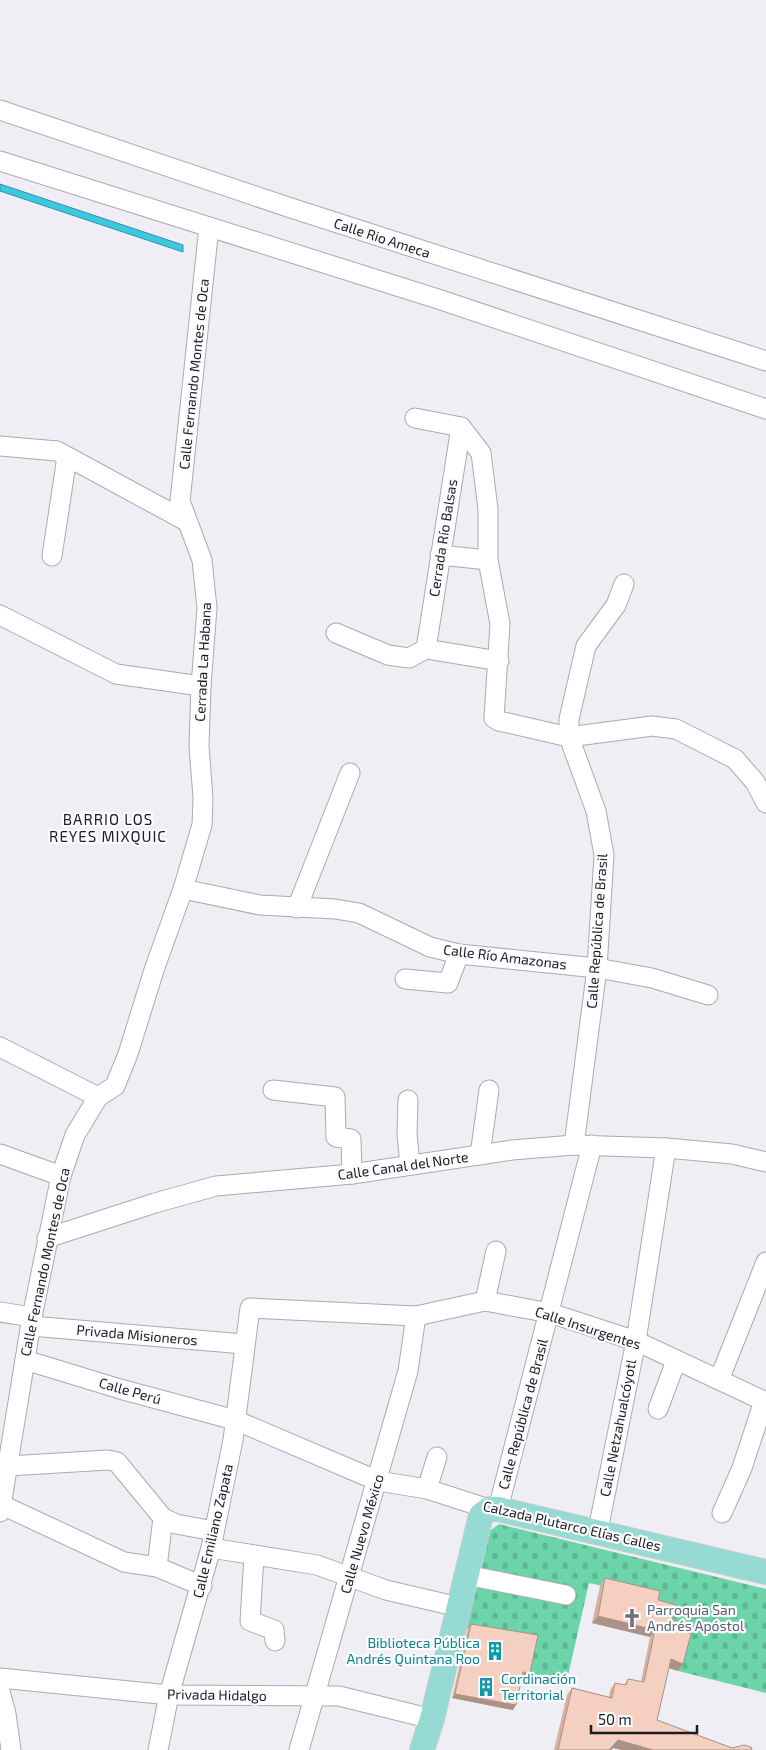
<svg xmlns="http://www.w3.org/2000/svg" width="766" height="1750" font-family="'Exo 2',sans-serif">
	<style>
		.cemetery { fill: url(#cemetery-stones) }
		.water { fill: #3bc8e0; stroke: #3295a6 }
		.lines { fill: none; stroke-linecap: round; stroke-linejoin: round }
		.minor-casing { stroke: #aaaaaf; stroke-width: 21 }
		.major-casing { stroke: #cdcdce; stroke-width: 26 }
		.minor { stroke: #fff; stroke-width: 19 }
		.major { stroke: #95dad3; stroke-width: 24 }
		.wall { fill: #d3b2a5 }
		.shaded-wall { fill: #ac9186 }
		.building { fill: #f5cfc0; stroke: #ac9186 }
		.labels { text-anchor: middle; stroke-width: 4.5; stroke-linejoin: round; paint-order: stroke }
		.street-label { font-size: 14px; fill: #1d1d1f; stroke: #fbfcff }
		.worship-label { font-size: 14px; fill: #5b616d; stroke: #fbfcff; text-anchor: start }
		.culture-label { font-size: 14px; fill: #0d838f; stroke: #fbfcff; text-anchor: end }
		.neighbourhood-label { font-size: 15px; letter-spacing: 1px; fill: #1d1d1f; stroke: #fbfcff }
	</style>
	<defs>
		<pattern id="cemetery-stones" width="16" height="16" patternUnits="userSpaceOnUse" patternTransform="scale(1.25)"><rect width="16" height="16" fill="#6bd5a9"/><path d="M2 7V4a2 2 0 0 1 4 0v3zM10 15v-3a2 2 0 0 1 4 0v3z" fill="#5cb691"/></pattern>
	</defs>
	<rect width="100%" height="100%" fill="#eeeef4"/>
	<polygon class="cemetery" points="499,1524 766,1589 766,1693 678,1671 686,1641 655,1598 589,1583 567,1680 528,1673 535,1640 464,1628 487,1533"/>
	<polygon class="water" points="0,184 183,245 183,252 0,191"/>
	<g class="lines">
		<g class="minor-casing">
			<g id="minor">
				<polyline points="0,110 288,207 766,361"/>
				<polyline points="0,161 438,299 766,409"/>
				<polyline points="415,418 461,427 481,453 488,509 488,560 500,624 494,718 499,721 569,737 652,726 676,729 735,759 755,782 766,803"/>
				<polyline points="0,446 57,451 186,521"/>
				<polyline points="440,555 488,560"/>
				<polyline points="52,556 67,457"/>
				<polyline points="0,615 116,674 201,686"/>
				<polyline points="336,633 388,655 409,658 426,649 499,661"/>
				<polyline points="426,649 461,427"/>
				<polyline points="183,889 260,905 335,909 359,913 430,947 459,954 597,968 652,978 708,995"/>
				<polyline points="297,908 350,773"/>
				<polyline points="405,979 448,983 459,954"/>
				<polyline points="0,1047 98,1097"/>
				<polyline points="273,1090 335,1097 336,1137 351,1139 352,1174"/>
				<polyline points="408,1100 407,1134 410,1165"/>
				<polyline points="574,1145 597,968 604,855 596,811 569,737 569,719 586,646 616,605 624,584"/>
				<polyline points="0,1154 61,1176"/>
				<polyline points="480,1155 489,1090"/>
				<polyline points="47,1238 155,1203 216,1186 352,1174 512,1150 574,1145 666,1148 732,1154 766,1162"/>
				<polyline points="485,1301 496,1251"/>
				<polyline points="0,1312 32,1317"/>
				<polyline points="31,1326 244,1344"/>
				<polyline points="25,1360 120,1389 235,1420 378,1481 427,1489 489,1509"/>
				<polyline points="719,1380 766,1262"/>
				<polyline points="658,1409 676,1361"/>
				<polyline points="8,1466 108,1460 117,1462 163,1518 176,1524 214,1531"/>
				<polyline points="427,1489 437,1457"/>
				<polyline points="0,1504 124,1562 157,1567 202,1586"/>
				<polyline points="498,1509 592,1145"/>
				<polyline points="0,1512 32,1317 61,1176 75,1135 98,1097 115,1086 128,1054 154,970 183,889 202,825 203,798 199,746 201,686 207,608 202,560 180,501 209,227"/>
				<polyline points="722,1513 742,1468 764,1401"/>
				<polyline points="598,1530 636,1341 666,1148"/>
				<polyline points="211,1548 317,1565 386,1590 459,1607"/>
				<polyline points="254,1556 250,1621 274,1630 275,1641"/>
				<polyline points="157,1567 163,1518"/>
				<polyline points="466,1575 566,1595"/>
				<polyline points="0,1678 169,1695 339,1696 432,1719"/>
				<polyline points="0,1691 6,1714 11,1750"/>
				<polyline points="158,1750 169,1695 211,1548 233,1440 250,1308 416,1316 485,1301 550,1313 636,1341 766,1402"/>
				<polyline points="299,1750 408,1371 416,1316"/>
			</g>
		</g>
		<g class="major-casing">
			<polyline id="major" points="422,1750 432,1719 481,1515 489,1509 498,1509 766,1572"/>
		</g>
		<use href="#minor" class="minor"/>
		<use href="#major" class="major"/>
	</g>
	<g class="wall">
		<polygon points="605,1578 658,1600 672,1620 682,1631 678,1671 669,1668 657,1720 732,1748 752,1750 622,1750 613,1748 611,1750 554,1750 567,1695 572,1688 609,1697 610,1690 615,1683 624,1685 628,1679 641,1682 650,1637 592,1623 600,1586"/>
		<polygon points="471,1624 527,1678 522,1676 513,1710 452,1698 468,1628"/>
	</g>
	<g class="shaded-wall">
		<polygon points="598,1616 655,1630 650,1637 592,1623"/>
		<polygon points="671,1659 683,1664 678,1671 666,1667"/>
		<polygon points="523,1672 530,1673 527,1678 520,1676"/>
		<polygon points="455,1694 516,1705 513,1710 452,1698"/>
		<polygon points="618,1740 653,1750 622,1750 613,1748 611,1750 609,1750"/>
	</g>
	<g class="building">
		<polygon points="605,1578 660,1591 658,1600 676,1605 672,1620 685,1623 682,1631 691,1634 683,1664 671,1659 657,1720 732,1748 744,1745 751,1747 752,1750 653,1750 618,1740 609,1750 558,1750 572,1688 612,1698 615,1683 626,1685 628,1679 644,1682 655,1630 598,1616"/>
		<polygon points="471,1624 538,1635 530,1673 523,1672 516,1705 455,1694"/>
	</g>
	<defs>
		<g id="church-bare" transform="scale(1.5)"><path d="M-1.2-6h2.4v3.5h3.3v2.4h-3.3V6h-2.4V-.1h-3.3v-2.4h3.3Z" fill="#6b7280" stroke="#fbfcff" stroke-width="2.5" paint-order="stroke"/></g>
		<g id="building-bare" transform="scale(1.5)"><path d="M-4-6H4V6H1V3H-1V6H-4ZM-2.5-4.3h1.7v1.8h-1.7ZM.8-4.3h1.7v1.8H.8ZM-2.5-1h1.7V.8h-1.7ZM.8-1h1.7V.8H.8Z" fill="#0f9aa8" stroke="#fbfcff" stroke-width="2.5" paint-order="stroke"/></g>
	</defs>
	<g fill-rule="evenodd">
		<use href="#church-bare" x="632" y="1618"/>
		<use href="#building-bare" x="495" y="1651"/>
		<use href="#building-bare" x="486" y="1687"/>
	</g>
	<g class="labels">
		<g class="street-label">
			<text transform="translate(382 238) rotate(18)" y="5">Calle Rio Ameca</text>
			<text transform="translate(194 374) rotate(-84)" y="5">Calle Fernando Montes de Oca</text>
			<text transform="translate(443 538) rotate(-81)" y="5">Cerrada Río Balsas</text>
			<text transform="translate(203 662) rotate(-87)" y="5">Cerrada La Habana</text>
			<text transform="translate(597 931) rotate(-86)" y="5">Calle República de Brasil</text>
			<text transform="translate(505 957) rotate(7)" y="5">Calle Río Amazonas</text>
			<text transform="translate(403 1166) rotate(-8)" y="5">Calle Canal del Norte</text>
			<text transform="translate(45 1262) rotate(-78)" y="5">Calle Fernando Montes de Oca</text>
			<text transform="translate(588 1328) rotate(18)" y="5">Calle Insurgentes</text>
			<text transform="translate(137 1335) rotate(5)" y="5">Privada Misioneros</text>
			<text transform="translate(130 1391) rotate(16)" y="5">Calle Perú</text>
			<text transform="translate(523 1414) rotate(-75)" y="5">Calle República de Brasil</text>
			<text transform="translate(618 1428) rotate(-79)" y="5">Calle Netzahualcóyotl</text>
			<text transform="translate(572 1526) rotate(13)" y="5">Calzada Plutarco Elías Calles</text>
			<text transform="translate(213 1531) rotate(-77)" y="5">Calle Emiliano Zapata</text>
			<text transform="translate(362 1534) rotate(-74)" y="5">Calle Nuevo México</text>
			<text transform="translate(217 1695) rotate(1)" y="5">Privada Hidalgo</text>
		</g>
		<g class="worship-label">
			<text x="647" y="1615">Parroquia San<tspan x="647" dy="16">Andrés Apóstol</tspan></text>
		</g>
		<g class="culture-label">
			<text x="480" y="1648">Biblioteca Pública<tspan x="480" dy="16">Andrés Quintana Roo</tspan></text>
			<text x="501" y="1684" text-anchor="start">Cordinación<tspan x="501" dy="16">Territorial</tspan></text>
		</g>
		<g class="neighbourhood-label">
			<text x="108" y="825">BARRIO LOS<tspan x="108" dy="17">REYES MIXQUIC</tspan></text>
		</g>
	</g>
	<path d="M591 1725v8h106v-8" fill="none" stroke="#1d1d1f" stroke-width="2.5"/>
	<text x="598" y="1725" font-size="15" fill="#1d1d1f" stroke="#fbfcff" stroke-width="4" paint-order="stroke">50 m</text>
</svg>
